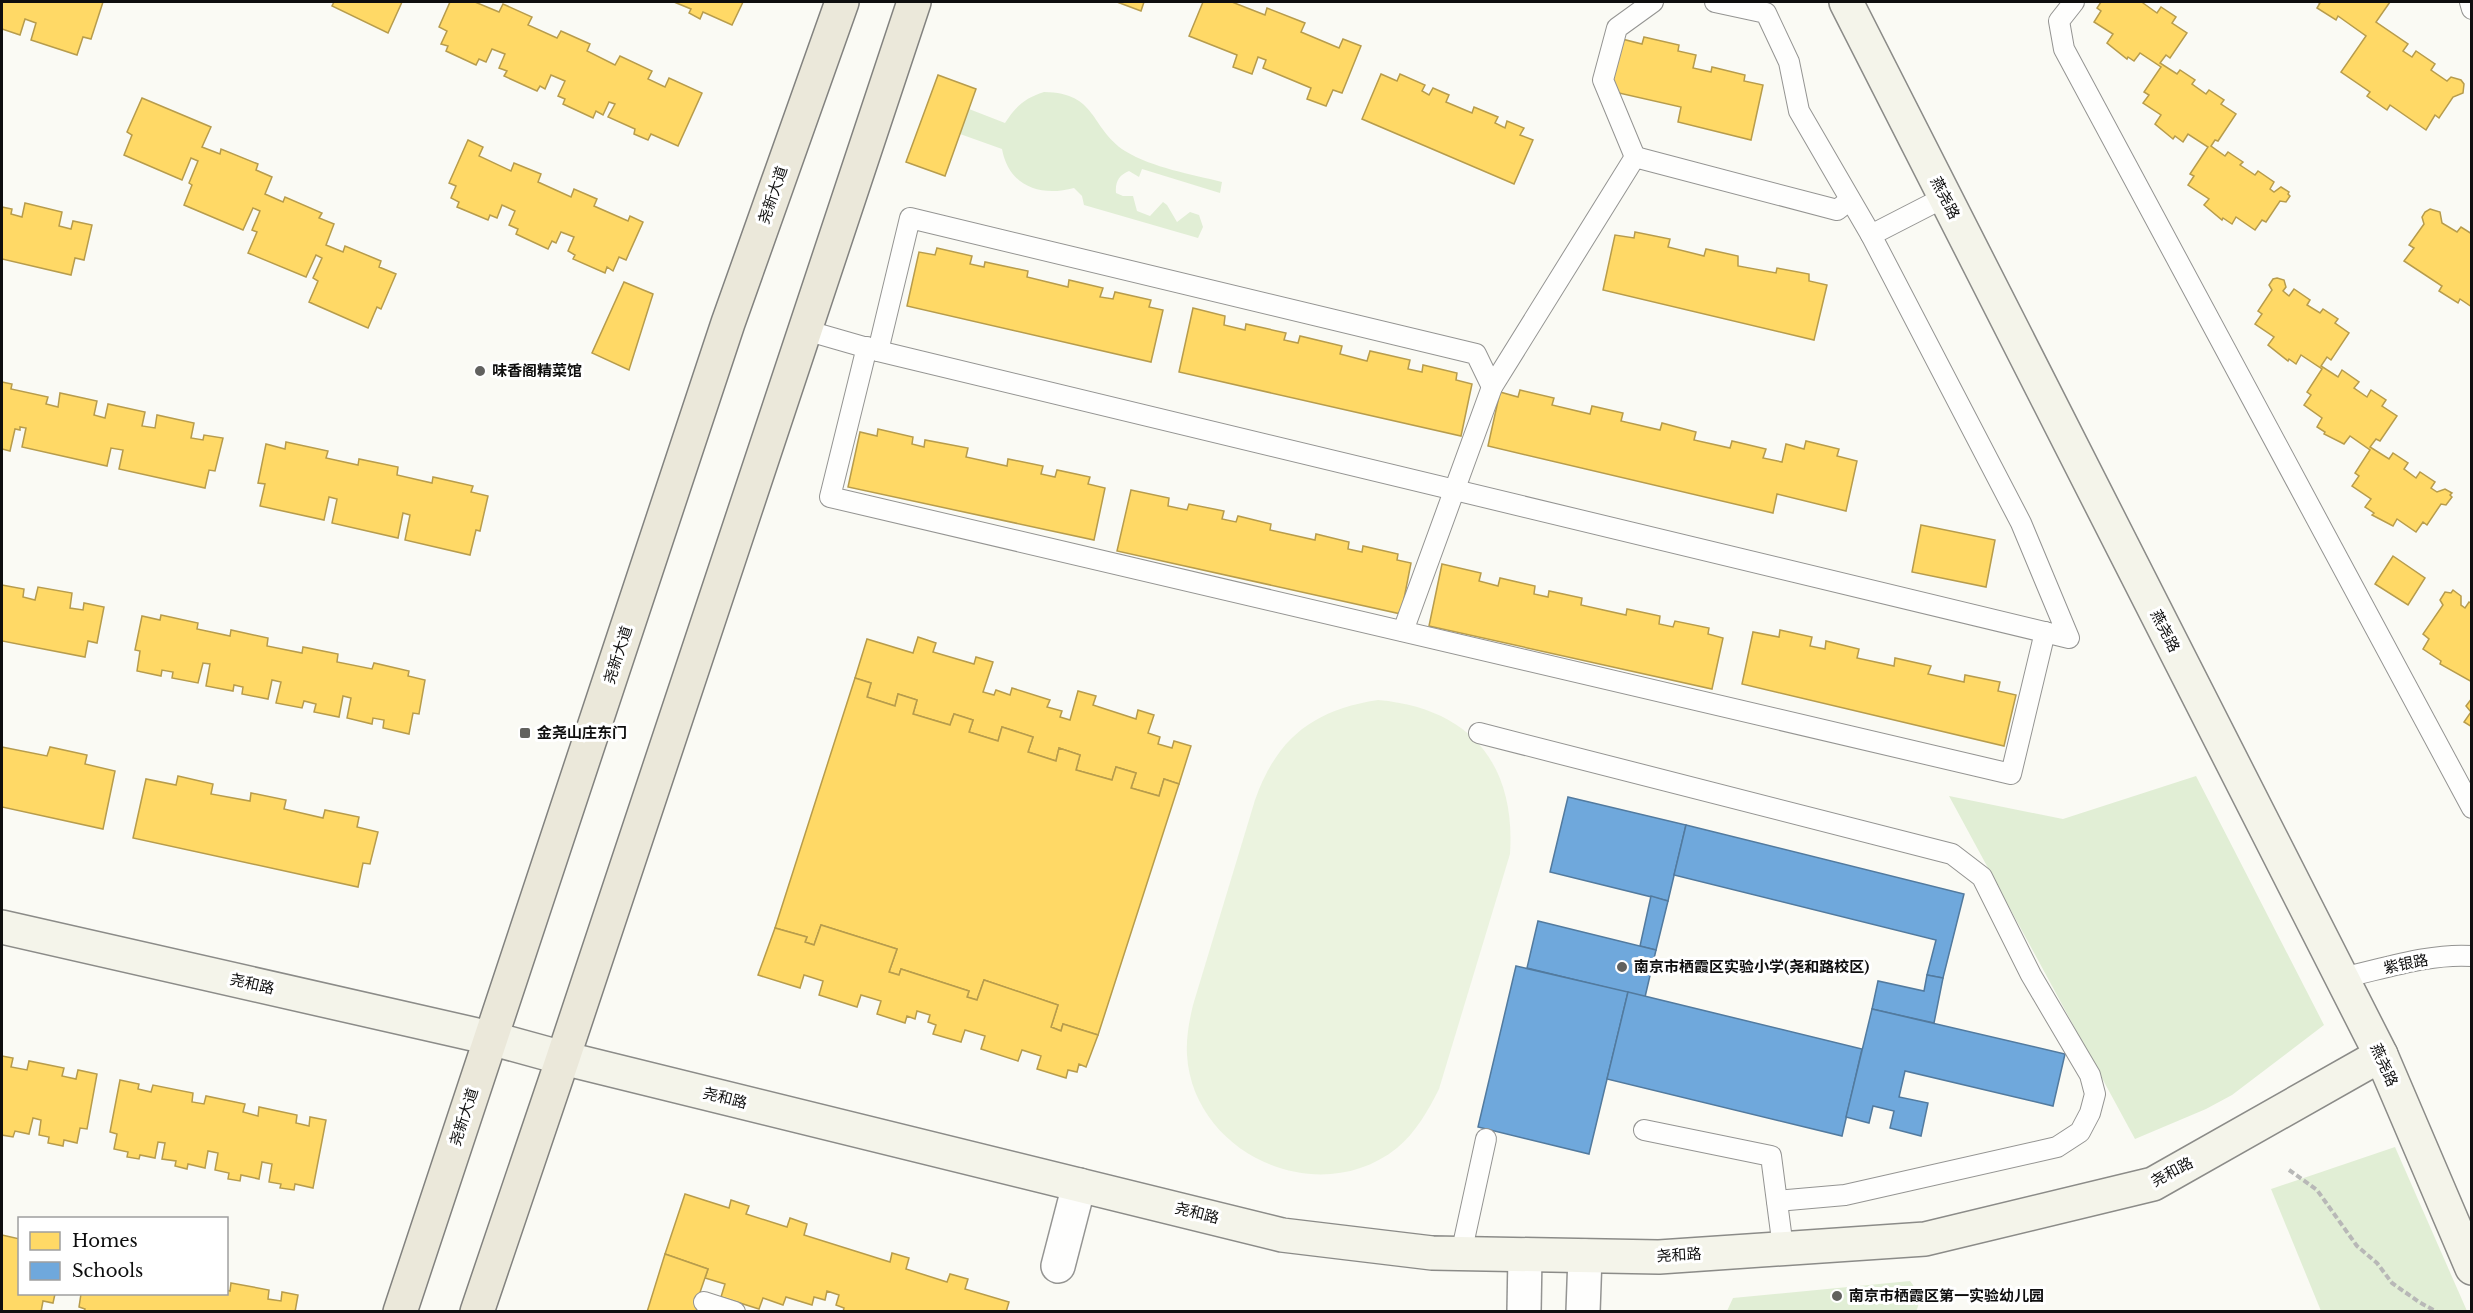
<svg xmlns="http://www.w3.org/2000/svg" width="2473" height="1313" font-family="'Libre Baskerville','Noto Sans SC',serif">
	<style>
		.green { fill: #e1eed5 }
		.pitch { fill: #ebf3df }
		.homes { fill: #ffd966; stroke: #b79c4c; stroke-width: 1.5 }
		.schools { fill: #6fa8dc; stroke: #527a9e; stroke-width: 1.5 }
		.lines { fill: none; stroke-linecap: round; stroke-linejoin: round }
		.lane-casing { stroke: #949492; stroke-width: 22 }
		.street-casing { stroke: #949492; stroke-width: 36 }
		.secondary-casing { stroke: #8b8b88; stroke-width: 36 }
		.primary-casing { stroke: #82827f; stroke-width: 36 }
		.path { stroke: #b8b8b7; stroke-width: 4; stroke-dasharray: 6 3; stroke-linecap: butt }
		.lane { stroke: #fefefd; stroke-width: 20 }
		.street { stroke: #fefefd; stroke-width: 33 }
		.secondary { stroke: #f4f4ea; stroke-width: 33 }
		.primary { stroke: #ebe8da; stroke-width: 33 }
		.poi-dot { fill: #61615e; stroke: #fff; stroke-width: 2 }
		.labels { text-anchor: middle; stroke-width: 6; stroke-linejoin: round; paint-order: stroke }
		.street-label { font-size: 15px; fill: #0e0e0e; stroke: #fff }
		.poi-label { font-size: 15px; font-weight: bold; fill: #0e0e0e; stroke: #fff; text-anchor: start }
	</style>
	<rect width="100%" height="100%" fill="#fafaf4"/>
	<g class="green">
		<path d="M1044,92C1098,93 1089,127 1125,151C1153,168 1191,174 1222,182L1220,193L1142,169L1139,177L1129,171C1119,175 1115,182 1116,193L1123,196H1133L1137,211L1150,216L1163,202L1167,205L1177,222L1190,212L1199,215L1203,227L1198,238L1084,205L1082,196L1074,188C1041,197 1009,187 1002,149L960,134L969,109L1005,123C1016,106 1025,98 1044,92Z"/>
		<polygon points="2196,776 2324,1025 2232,1095 2206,1109 2135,1139 1949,796 2063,819"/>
		<polygon points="2395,1147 2467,1311 2321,1311 2271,1189"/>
		<path d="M1910,1281C1917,1290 1922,1301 1916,1311H1727L1733,1298Z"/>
	</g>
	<path class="pitch" d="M1378,700C1469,708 1516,763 1510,854L1439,1089C1428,1111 1416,1132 1397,1148C1318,1211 1193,1154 1187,1055C1186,1038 1189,1022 1193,1005L1255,800C1277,738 1313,710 1378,700Z"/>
	<g class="homes">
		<polygon points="2,2 103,2 91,39 83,37 77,55 31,40 36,23 25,19 20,35 2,29"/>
		<polygon points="334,2 402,2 388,33 332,6"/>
		<polygon points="450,2 475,2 499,12 503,4 532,17 528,25 557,38 561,31 590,44 587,51 615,65 620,56 652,71 648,79 665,87 669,78 702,93 678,146 651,134 648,140 634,134 635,129 608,117 615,104 609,102 603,115 596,111 593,118 563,104 565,99 558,96 565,81 551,75 545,89 540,86 537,91 504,76 507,71 499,68 505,54 492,49 486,62 479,59 476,65 446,51 448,46 441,44 447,31 439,27"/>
		<polygon points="674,2 743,2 732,25 703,12 700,19 689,13 691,9"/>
		<polygon points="1117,2 1144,2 1141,11"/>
		<polygon points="1203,2 1232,2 1265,15 1267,8 1305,23 1301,32 1339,48 1343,39 1361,46 1342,93 1333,90 1326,106 1307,99 1311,88 1263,68 1266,60 1258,57 1252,74 1233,67 1237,55 1189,36"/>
		<polygon points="2101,2 2144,2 2143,3 2157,13 2161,7 2176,17 2172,23 2187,33 2170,58 2166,55 2160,63 2177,74 2180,70 2195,80 2192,84 2206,94 2209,90 2224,100 2221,104 2236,114 2218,141 2215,140 2211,146 2225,156 2228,152 2243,162 2240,165 2255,175 2258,171 2274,182 2270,189 2274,192 2281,187 2289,192 2288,194 2290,196 2286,202 2280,201 2266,222 2262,220 2255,230 2236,217 2232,224 2223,218 2222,220 2204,205 2209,199 2188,185 2194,176 2190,174 2208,147 2188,134 2183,142 2175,136 2173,139 2155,124 2161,115 2143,103 2149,95 2144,92 2161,67 2140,53 2134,61 2128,57 2127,59 2107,43 2113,34 2094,22 2101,11 2097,8"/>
		<polygon points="2317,2 2390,2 2376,22 2408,44 2403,51 2412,57 2416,51 2435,64 2431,70 2447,81 2451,77 2461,80 2464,84 2463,93 2453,97 2439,118 2435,115 2426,130 2390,105 2387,110 2367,96 2370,92 2341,72 2366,36 2338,16 2336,20 2317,8 2320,3"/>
		<polygon points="1644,37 1679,45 1678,51 1696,55 1693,68 1711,72 1712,67 1745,75 1744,81 1763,85 1751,140 1678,122 1681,107 1610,91 1622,39 1642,44"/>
		<polygon points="1381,74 1397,81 1400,74 1425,85 1422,91 1429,95 1433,88 1449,95 1446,102 1472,113 1474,107 1498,117 1495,123 1505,128 1507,121 1524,128 1520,135 1533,140 1514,184 1362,119"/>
		<polygon points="938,75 976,89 945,176 906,162"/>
		<polygon points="142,98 211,127 202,147 220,154 221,149 258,164 256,170 272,177 265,194 283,202 285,197 322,213 319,218 334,224 326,245 343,252 345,246 381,261 379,267 396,274 381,309 377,307 368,328 309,302 318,281 313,278 322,258 316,255 306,277 248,253 257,232 252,230 260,211 253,208 243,230 184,205 192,185 189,183 198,161 191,158 182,180 124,155 132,135 127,132"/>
		<polygon points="468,140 483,147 479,156 511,171 514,163 541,174 538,182 571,197 574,189 597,199 594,206 628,221 630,216 643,222 626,260 619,257 613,271 607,267 605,273 573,259 575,255 568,251 574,237 561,232 556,243 552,241 548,249 516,234 518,229 509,225 515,211 502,205 497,218 490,215 488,220 457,207 459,202 451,198 456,186 449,183"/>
		<polygon points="25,203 62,212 59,226 71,229 73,221 92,225 84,260 75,258 71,275 2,259 2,207 12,209 11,214 22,217"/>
		<polygon points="2430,209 2440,212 2442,223 2457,232 2461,227 2472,234 2472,307 2460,299 2458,303 2439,291 2442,286 2404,261 2414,248 2409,245 2424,224 2422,217 2425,212"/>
		<polygon points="1635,232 1670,239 1668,247 1704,256 1706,249 1738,256 1738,266 1776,273 1777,268 1809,274 1809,281 1827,285 1814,340 1603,290 1615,235 1634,238"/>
		<polygon points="937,248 972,256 970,264 984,267 985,262 1028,271 1027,277 1068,287 1069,280 1103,288 1100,297 1113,299 1115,292 1151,300 1149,307 1163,310 1151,362 907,306 919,252 935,255"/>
		<polygon points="2277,278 2284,280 2286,287 2283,291 2289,296 2294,289 2310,300 2307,305 2320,313 2323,309 2338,319 2335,323 2349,333 2331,360 2327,357 2321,366 2338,377 2342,370 2359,382 2354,388 2367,397 2371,390 2386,400 2382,406 2397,416 2380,441 2376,439 2370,447 2389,459 2393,453 2408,463 2404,469 2416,478 2420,472 2435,482 2431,488 2437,492 2445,489 2452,493 2450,495 2452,497 2446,505 2441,504 2427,525 2423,522 2416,532 2397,519 2393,526 2372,515 2374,513 2365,507 2371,499 2352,486 2359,476 2355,473 2370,450 2350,436 2344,444 2324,434 2325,432 2317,427 2322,418 2304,405 2311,395 2307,392 2322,369 2301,355 2296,364 2289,359 2288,361 2268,345 2274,337 2255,324 2262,314 2258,311 2272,290 2269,285 2273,279"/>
		<polygon points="624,282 653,294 629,370 592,353"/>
		<polygon points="1193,308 1225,316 1224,325 1245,330 1246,324 1286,333 1284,340 1298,343 1300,336 1342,346 1340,354 1367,361 1370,351 1410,360 1408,369 1422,372 1423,365 1457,373 1456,380 1472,384 1461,436 1179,372"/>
		<polygon points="2,382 12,384 11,389 48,397 46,404 58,407 60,393 97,401 94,415 105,418 108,404 145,412 142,426 155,428 157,415 194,423 191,438 203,440 204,435 223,438 215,471 209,470 205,488 119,469 123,450 111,448 107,466 22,447 26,428 20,427 20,430 15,429 10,451 2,449"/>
		<polygon points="1520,390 1554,398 1552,405 1590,414 1592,406 1623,413 1621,421 1660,430 1662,423 1696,432 1694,440 1730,448 1732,441 1766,449 1763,458 1782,462 1786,444 1804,449 1806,441 1839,449 1837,456 1857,461 1846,511 1777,494 1773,513 1488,446 1500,392 1518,397"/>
		<polygon points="878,429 913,437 912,444 924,447 925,440 968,448 966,457 1007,466 1008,459 1043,466 1041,474 1055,477 1057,470 1090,477 1088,484 1105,488 1094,540 848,487 860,432 877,436"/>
		<polygon points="286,442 328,451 326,458 358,465 359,459 398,467 397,475 432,483 433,477 473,486 471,492 488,496 480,531 476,530 470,555 405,540 410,515 403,513 398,538 332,523 337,499 329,497 324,520 260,506 265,484 258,483 266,444 285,449"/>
		<polygon points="1131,490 1169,498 1168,506 1187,510 1189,504 1224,511 1222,519 1236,522 1238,516 1271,524 1270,530 1315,540 1316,534 1349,542 1348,549 1362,552 1363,546 1398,554 1397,560 1411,563 1401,614 1117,551"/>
		<polygon points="1921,525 1995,540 1986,587 1912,572"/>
		<polygon points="2393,556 2425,578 2408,605 2375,584"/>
		<polygon points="1442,564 1481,573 1479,581 1498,586 1500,578 1535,586 1534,594 1548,597 1549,591 1582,598 1581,605 1626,615 1627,609 1660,616 1659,624 1673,627 1675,621 1709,628 1708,634 1723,638 1712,689 1429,626"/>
		<polygon points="2,585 24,589 23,597 35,600 38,587 72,593 70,608 83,610 84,603 104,607 97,643 88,641 85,657 2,641"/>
		<polygon points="2453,590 2461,596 2461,605 2465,608 2469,602 2472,604 2472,682 2440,664 2441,661 2423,649 2429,639 2423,634 2443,605 2440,600 2445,592 2451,593"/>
		<polygon points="161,615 198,623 197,629 230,636 231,630 268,638 267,646 302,653 303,647 338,654 337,662 372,669 374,663 409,671 408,676 425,680 419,714 413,713 409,734 383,728 384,720 373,718 372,724 347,718 351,698 343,696 339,717 314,712 316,704 304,701 302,708 276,703 281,682 272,680 268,699 242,694 243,687 234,685 233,691 206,686 210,664 203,663 198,683 172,678 173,672 162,670 161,676 137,671 140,651 135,650 142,616 160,620"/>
		<polygon points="1780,630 1812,637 1810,646 1825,649 1826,641 1859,649 1857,658 1894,666 1895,658 1931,666 1928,674 1964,682 1965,675 2000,682 1998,691 2016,695 2004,746 1742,684 1753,632 1779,637"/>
		<polygon points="918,637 936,643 933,652 974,664 976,657 993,662 983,692 994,695 996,690 1010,695 1012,688 1050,700 1047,707 1062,711 1060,717 1070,720 1078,691 1096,696 1093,705 1136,719 1138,710 1154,715 1148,733 1160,737 1158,744 1172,748 1174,741 1191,746 1179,784 1164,779 1159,796 1131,788 1136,773 1116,767 1112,780 1076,770 1080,755 1059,748 1056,761 1028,752 1033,737 1002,727 998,741 969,732 973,720 954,714 950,725 913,714 917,700 898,694 895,706 867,697 871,683 855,678 867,639 913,653"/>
		<polygon points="855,678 871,683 867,697 895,706 898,694 917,700 913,714 950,725 954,714 973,720 969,732 998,741 1002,727 1033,737 1028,752 1056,761 1059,748 1080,755 1076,770 1112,780 1116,767 1136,773 1131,788 1159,796 1164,779 1179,784 1098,1035 1063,1024 1061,1031 1051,1027 1058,1005 984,980 977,1000 967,997 969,991 901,969 899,975 889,972 897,949 821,925 814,945 805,942 807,937 775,928"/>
		<polygon points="2472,698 2472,727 2464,722 2471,712 2466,706"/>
		<polygon points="2,747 47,756 50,747 87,755 85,764 115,771 103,829 2,807"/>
		<polygon points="178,776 213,784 211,794 250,801 251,793 286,800 284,809 323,818 325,810 359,817 357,827 378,832 370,864 363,863 358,887 133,838 146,779 176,785"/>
		<polygon points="821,925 897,949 889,972 899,975 901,969 969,991 967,997 977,1000 984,980 1058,1005 1051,1027 1061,1031 1063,1024 1098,1035 1086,1067 1079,1064 1077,1072 1068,1070 1066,1078 1037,1069 1041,1056 1022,1050 1018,1061 981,1049 985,1036 965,1030 961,1042 933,1034 936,1025 928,1022 930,1015 917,1011 915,1019 907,1016 905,1023 877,1014 881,1001 861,995 857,1007 819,995 823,981 804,975 800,988 758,975 775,928 807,937 805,942 814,945"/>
		<polygon points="2,1056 13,1058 11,1067 27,1070 29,1061 64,1068 62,1076 76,1079 78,1070 97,1074 87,1129 80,1128 77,1143 64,1140 63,1146 48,1143 49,1137 39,1135 41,1120 33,1118 29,1134 15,1131 13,1137 2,1135"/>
		<polygon points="120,1080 139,1084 138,1089 151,1092 153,1085 193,1093 192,1102 204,1104 206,1096 245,1104 243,1112 258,1116 259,1107 297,1115 296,1123 309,1126 310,1117 326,1120 313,1188 295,1184 294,1190 280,1188 281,1184 269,1182 272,1164 262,1162 259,1179 241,1175 240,1181 228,1179 229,1173 215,1170 218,1153 208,1151 205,1168 188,1164 187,1169 175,1166 176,1161 162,1159 165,1143 158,1142 155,1158 140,1155 139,1159 127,1157 128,1152 114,1149 117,1134 110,1132"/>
		<polygon points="685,1194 729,1208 731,1200 749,1206 746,1214 787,1227 790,1218 807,1224 804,1235 890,1262 892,1253 909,1258 906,1269 947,1282 950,1274 968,1279 965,1289 1009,1302 1006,1312 843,1312 844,1308 836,1305 839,1295 827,1291 825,1300 814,1297 812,1305 786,1297 783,1305 763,1298 759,1309 721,1297 725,1284 705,1278 708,1269 665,1254"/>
		<polygon points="2,1235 20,1239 20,1294 55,1294 53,1303 43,1301 41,1312 2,1312"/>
		<polygon points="665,1254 708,1269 696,1304 719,1312 647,1312"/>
		<polygon points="231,1283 269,1290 268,1299 281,1301 282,1292 298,1295 295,1312 84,1312 85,1309 79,1307 81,1294 226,1294 226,1290 230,1291"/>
	</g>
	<g class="schools">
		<polygon points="1568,797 1686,825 1668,901 1550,872"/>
		<polygon points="1686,825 1964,894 1943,978 1927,975 1936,940 1674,875"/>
		<polygon points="1651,896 1668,901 1656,950 1640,946"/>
		<polygon points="1538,921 1656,950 1645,997 1527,968"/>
		<polygon points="1516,966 1628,992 1589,1154 1478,1127"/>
		<polygon points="1927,975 1943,978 1934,1023 1872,1009 1878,981 1924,991"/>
		<polygon points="1628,992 1862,1049 1842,1136 1607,1079"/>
		<polygon points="1872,1009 2065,1054 2053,1106 1905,1071 1899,1097 1928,1103 1921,1136 1890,1128 1894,1111 1873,1106 1869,1123 1846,1117"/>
	</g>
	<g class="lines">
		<g class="lane-casing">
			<g id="lane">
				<polyline points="1715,2 1766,13 1789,62 1799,111 1871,235"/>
				<polyline points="2074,2 2059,21 2064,49 2472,808"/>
				<polyline points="2470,2 2472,9"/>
				<polyline points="1635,157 1603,80 1617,28 1653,2"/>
				<polyline points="805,330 878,351 2069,638 2021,523 1871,235 1945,197"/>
				<polyline points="867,347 830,497 2011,774 2045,632"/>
				<polyline points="878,351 910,218 1476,354 1492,387"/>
				<polyline points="1403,631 1492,387 1635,157 1837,210 1850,200"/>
				<polyline points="1479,733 1952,854 1982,877 2031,975 2090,1075 2095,1094 2090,1113 2080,1132 2057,1147 1845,1195 1777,1201"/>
				<path d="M2341,978C2383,969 2429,953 2472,956"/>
				<polyline points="1644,1130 1771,1156 1783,1248"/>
				<polyline points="1461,1254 1486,1139"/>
				<polyline points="704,1302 735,1312"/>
			</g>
		</g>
		<g class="street-casing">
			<g id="street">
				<polyline points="1058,1266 1079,1185"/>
				<polyline points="1524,1312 1525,1255"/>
				<polyline points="1583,1312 1585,1256"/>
			</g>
		</g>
		<g class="secondary-casing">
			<g id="secondary">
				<polyline points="1846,2 2381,1055 2472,1268"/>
				<polyline points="2,927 490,1038 563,1058 1282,1235 1432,1253 1659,1257 1925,1239 2153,1184 2381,1055"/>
			</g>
		</g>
		<g class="primary-casing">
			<g id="primary">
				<polyline points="400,1312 728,323 842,2"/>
				<polyline points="477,1312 563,1058 914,2"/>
			</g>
		</g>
		<polyline class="path" points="2289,1170 2317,1190 2357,1246 2377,1263 2392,1283 2419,1302 2437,1312"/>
		<use href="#lane" class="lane"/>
		<use href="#street" class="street"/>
		<use href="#secondary" class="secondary"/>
		<use href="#primary" class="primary"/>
	</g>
	<g class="poi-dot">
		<circle cx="480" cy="371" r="6"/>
		<rect x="519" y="727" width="12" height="12" rx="3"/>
		<circle cx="1622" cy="967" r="6"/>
		<circle cx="1837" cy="1296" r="6"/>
	</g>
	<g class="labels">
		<g class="street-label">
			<text transform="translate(773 195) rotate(-71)" y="5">尧新大道</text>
			<text transform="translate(1945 198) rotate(63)" y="5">燕尧路</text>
			<text transform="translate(2165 631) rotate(63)" y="5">燕尧路</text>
			<text transform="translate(618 655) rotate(-72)" y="5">尧新大道</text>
			<text transform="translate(2406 964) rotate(-11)" y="5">紫银路</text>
			<text transform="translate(252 984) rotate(13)" y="5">尧和路</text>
			<text transform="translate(2384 1065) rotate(66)" y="5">燕尧路</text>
			<text transform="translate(725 1098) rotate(14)" y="5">尧和路</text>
			<text transform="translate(464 1117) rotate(-72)" y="5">尧新大道</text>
			<text transform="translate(2172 1172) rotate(-28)" y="5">尧和路</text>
			<text transform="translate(1197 1213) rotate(14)" y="5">尧和路</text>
			<text transform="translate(1679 1255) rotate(-3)" y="5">尧和路</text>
		</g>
		<g class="poi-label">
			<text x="492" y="376">味香阁精菜馆</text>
			<text x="537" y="738">金尧山庄东门</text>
			<text x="1634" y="972">南京市栖霞区实验小学(尧和路校区)</text>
			<text x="1849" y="1301">南京市栖霞区第一实验幼儿园</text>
		</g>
	</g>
	<rect width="2473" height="1313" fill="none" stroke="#0e0e0e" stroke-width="6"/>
	<rect x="18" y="1217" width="210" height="78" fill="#ffffff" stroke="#9f9f9f" stroke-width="1.5"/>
	<rect x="30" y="1232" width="30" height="18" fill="#ffd966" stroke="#9f9f9f" stroke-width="1.5"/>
	<text x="72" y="1247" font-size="18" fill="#0e0e0e">Homes</text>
	<rect x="30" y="1262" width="30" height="18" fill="#6fa8dc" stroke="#9f9f9f" stroke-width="1.5"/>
	<text x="72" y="1277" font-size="18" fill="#0e0e0e">Schools</text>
</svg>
